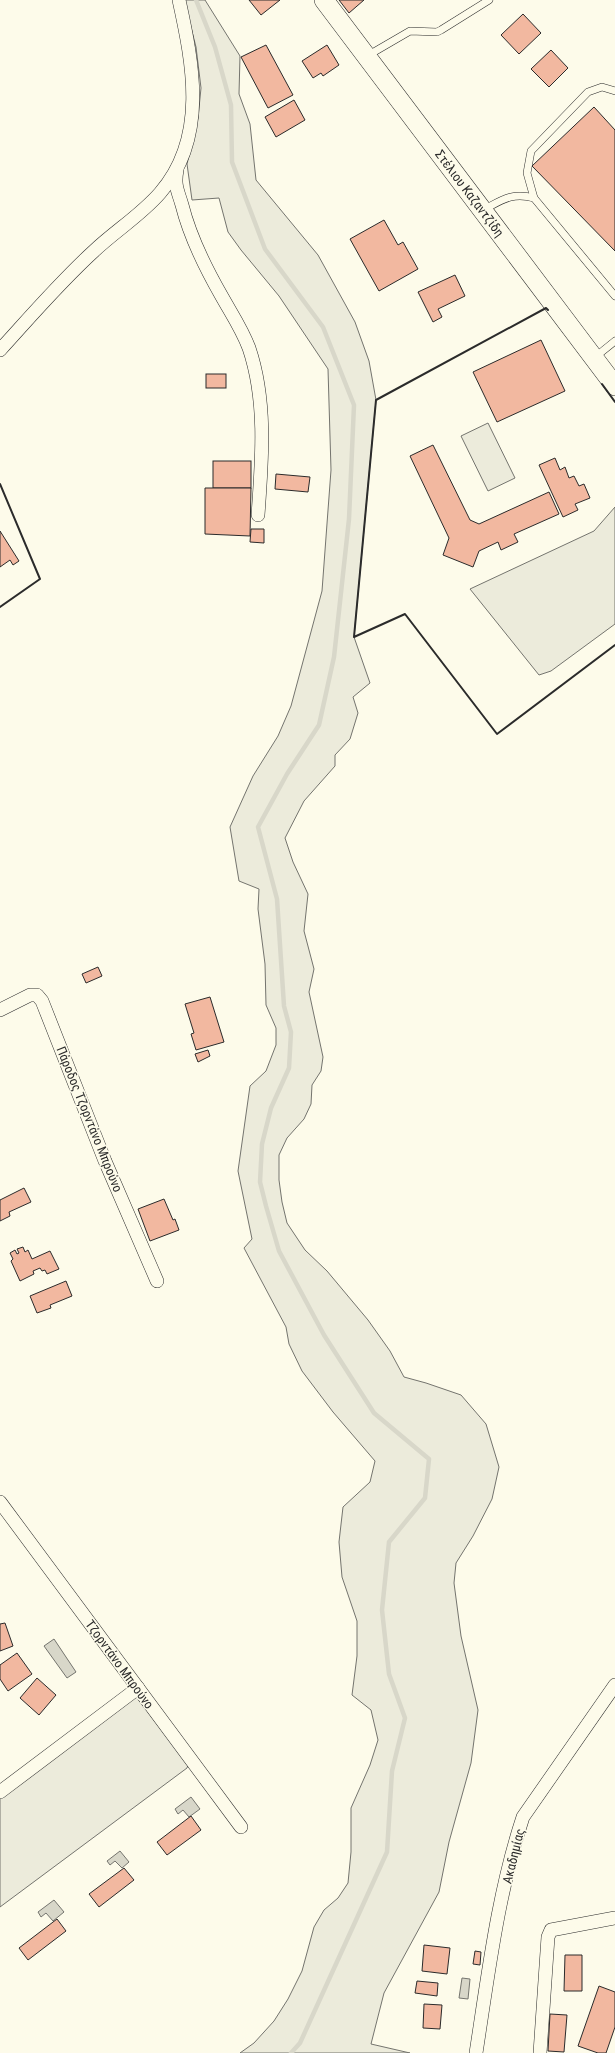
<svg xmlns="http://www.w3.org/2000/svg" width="615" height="2053" font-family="'Roboto Condensed',sans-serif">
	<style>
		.green { fill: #ecebdb; stroke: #74746e }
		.water { fill: #d8d7c9; stroke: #74746e }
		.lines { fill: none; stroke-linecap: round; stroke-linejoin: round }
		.stream { stroke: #d8d7c9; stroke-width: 4.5 }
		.building { fill: #f2b8a0; stroke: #2b2b2b }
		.lane-casing { stroke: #2b2b2b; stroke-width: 8 }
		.street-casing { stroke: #2b2b2b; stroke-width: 14 }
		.secondary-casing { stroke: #2b2b2b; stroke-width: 20 }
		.lane { stroke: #fdfbea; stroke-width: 7 }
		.street { stroke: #fdfbea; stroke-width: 13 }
		.secondary { stroke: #fdfbea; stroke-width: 19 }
		.wall { stroke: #2b2b2b; stroke-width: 2 }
		.labels { text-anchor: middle; stroke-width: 3; stroke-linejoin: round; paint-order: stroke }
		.street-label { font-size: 13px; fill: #2b2b2b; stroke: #fdfbea }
	</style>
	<rect width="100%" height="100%" fill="#fdfbea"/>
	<g class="green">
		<polygon points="184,0 205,0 240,56 239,94 250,124 256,180 318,255 355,322 369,361 376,400 354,637 370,683 353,697 358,713 350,739 335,755 335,766 304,801 285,838 293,862 308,894 304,931 314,969 309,992 323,1057 321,1071 312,1085 311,1104 304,1119 287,1138 279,1155 279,1180 282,1202 287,1223 305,1250 327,1271 368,1320 390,1351 404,1377 426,1383 461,1395 486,1424 499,1467 492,1499 473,1536 456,1563 454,1583 461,1636 478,1710 471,1763 449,1842 439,1892 384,1993 371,2044 410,2053 240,2053 254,2043 274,2021 288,1999 302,1971 314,1927 324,1910 338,1898 348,1883 351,1852 351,1808 370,1765 378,1740 371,1710 352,1695 357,1656 357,1621 342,1577 339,1542 343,1507 370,1482 375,1461 333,1412 302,1371 289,1344 286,1327 244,1248 252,1239 238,1171 250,1086 266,1071 276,1045 276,1028 266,1005 265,964 258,909 259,889 239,881 230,827 253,776 278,736 291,706 322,591 331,470 328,369 279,296 241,250 228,232 219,198 192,200 187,164 198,118 201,88 196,47"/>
		<polygon points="488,423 515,478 488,491 461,436"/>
		<polygon points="615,507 615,624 551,671 539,675 470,589 594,531"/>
		<polygon points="135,1695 188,1765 187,1768 0,1907 0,1796"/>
	</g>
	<g class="water">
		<polygon points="54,1639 76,1672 67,1678 44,1646"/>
		<polygon points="191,1797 200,1809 189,1817 183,1810 178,1814 175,1809"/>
		<polygon points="120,1851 129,1862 122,1868 115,1861 110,1865 107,1861"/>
		<polygon points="54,1900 64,1912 53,1921 46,1913 41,1917 38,1912"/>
		<polygon points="462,1978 470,1979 468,1999 459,1998"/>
	</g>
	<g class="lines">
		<polyline class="stream" points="196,0 215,47 231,105 232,162 265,249 323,327 354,405 349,519 334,657 319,725 287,774 258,827 277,899 284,1006 291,1032 289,1068 271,1108 262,1144 260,1182 266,1206 279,1251 324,1335 374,1413 429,1459 425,1498 389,1542 382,1610 389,1674 405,1718 392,1771 387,1852 300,2043 291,2053"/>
	</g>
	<g class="building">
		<polygon points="249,0 280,0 261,15"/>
		<polygon points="339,0 364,0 349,13"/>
		<polygon points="523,14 541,33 519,54 501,35"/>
		<polygon points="266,45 293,95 268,108 241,57"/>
		<polygon points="327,45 339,65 323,76 321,73 313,78 302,61"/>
		<polygon points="551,50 568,68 549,87 531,69"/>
		<polygon points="294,100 305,120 276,137 265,117"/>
		<polygon points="594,107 615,130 615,251 532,166"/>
		<polygon points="384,220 398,245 403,242 418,269 379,291 350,239"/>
		<polygon points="455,275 465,296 438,309 442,317 433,322 418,292"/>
		<polygon points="541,340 565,391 497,422 473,372"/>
		<rect x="206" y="374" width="20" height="14"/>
		<polygon points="433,445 470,520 479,524 549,492 559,514 514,534 518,542 501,550 498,542 479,551 473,567 443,555 449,538 410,456"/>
		<polygon points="555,458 560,470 565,467 569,478 574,476 579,486 584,484 590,498 575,504 578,510 563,517 539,465"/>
		<rect x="213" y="461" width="38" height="27"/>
		<polygon points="276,474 310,477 308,492 275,489"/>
		<polygon points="205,488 251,488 250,536 205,534"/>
		<polygon points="251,529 264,529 264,543 250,542"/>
		<polygon points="0,531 19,561 13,565 10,560 0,567"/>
		<polygon points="98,967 102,976 86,983 82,974"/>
		<polygon points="210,997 224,1042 196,1050 191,1034 194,1033 185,1004"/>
		<polygon points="208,1050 210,1056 198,1062 195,1054"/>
		<polygon points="24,1188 31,1202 9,1212 10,1216 0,1221 0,1200"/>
		<polygon points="164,1199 173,1220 175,1219 179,1230 150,1241 138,1209"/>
		<polygon points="23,1247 25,1252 28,1250 32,1259 50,1251 59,1269 47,1274 45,1270 42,1271 40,1268 33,1271 34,1274 20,1281 11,1261 13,1259 10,1253 15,1250 17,1254 19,1253 17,1249"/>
		<polygon points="66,1281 72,1296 50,1305 51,1308 37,1313 30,1296"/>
		<polygon points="5,1623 13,1646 0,1651 0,1624"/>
		<polygon points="17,1653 32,1674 8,1691 0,1679 0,1665"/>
		<polygon points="37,1678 56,1695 39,1715 20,1698"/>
		<polygon points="191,1816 201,1830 167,1855 157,1842"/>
		<polygon points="124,1868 134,1880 99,1907 89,1894"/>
		<polygon points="57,1919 66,1931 28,1960 19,1948"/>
		<polygon points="424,1945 450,1948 447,1974 422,1971"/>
		<polygon points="475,1951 481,1952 480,1965 473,1964"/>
		<polygon points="565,1955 582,1955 582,1991 564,1991"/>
		<polygon points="417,1981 438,1983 437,1996 415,1993"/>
		<polygon points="599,1986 615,1992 615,2027 606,2053 598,2053 578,2046"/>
		<polygon points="424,2004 442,2005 440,2029 423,2028"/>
		<polygon points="550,2014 567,2015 564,2052 548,2051"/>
	</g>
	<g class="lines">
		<g class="lane-casing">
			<g id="lane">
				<polyline points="367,56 410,31 437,32 441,30 489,0"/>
				<polyline points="534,198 527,173 531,151 588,92 602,87 615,91"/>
				<path d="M483,210C502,200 512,192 534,198L615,296"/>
				<polyline points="594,358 615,341"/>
			</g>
		</g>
		<g class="street-casing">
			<g id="street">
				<path d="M177,170C174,186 178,191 182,205C190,237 205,267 221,295C231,313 242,329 249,348C267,401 262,460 258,515"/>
				<path d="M0,350C31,316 60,282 94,251C115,231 141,215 160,193C208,138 193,64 179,0"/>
				<polyline points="0,1010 30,995 37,995 42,1001 105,1161 157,1281"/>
				<polyline points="0,1502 241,1827"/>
				<polyline points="0,1792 138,1688"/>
				<path d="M476,2053C488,1976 498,1892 523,1817L615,1685"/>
				<polyline points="540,2053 548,1937 551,1930 615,1918"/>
			</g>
		</g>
		<g class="secondary-casing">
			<polyline id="secondary" points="324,0 615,386"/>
		</g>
		<use href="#lane" class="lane"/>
		<use href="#street" class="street"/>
		<use href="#secondary" class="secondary"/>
		<g class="wall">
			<polyline points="548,310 546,308 376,400 354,637 405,614 497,734 615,645"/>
			<polyline points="602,384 615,402"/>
			<polyline points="0,484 40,579 0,607"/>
		</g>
	</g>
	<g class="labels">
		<g class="street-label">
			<text transform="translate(470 193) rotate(53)" y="5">Στέλιου Καζαντζίδη</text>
			<text transform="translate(90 1119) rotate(68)" y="5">Πάροδος Τζορντάνο Μπρούνο</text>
			<text transform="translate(120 1664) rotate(54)" y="5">Τζορντάνο Μπρούνο</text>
			<text transform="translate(513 1856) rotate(-76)" y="5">Ακαδημίας</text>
		</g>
	</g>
</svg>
